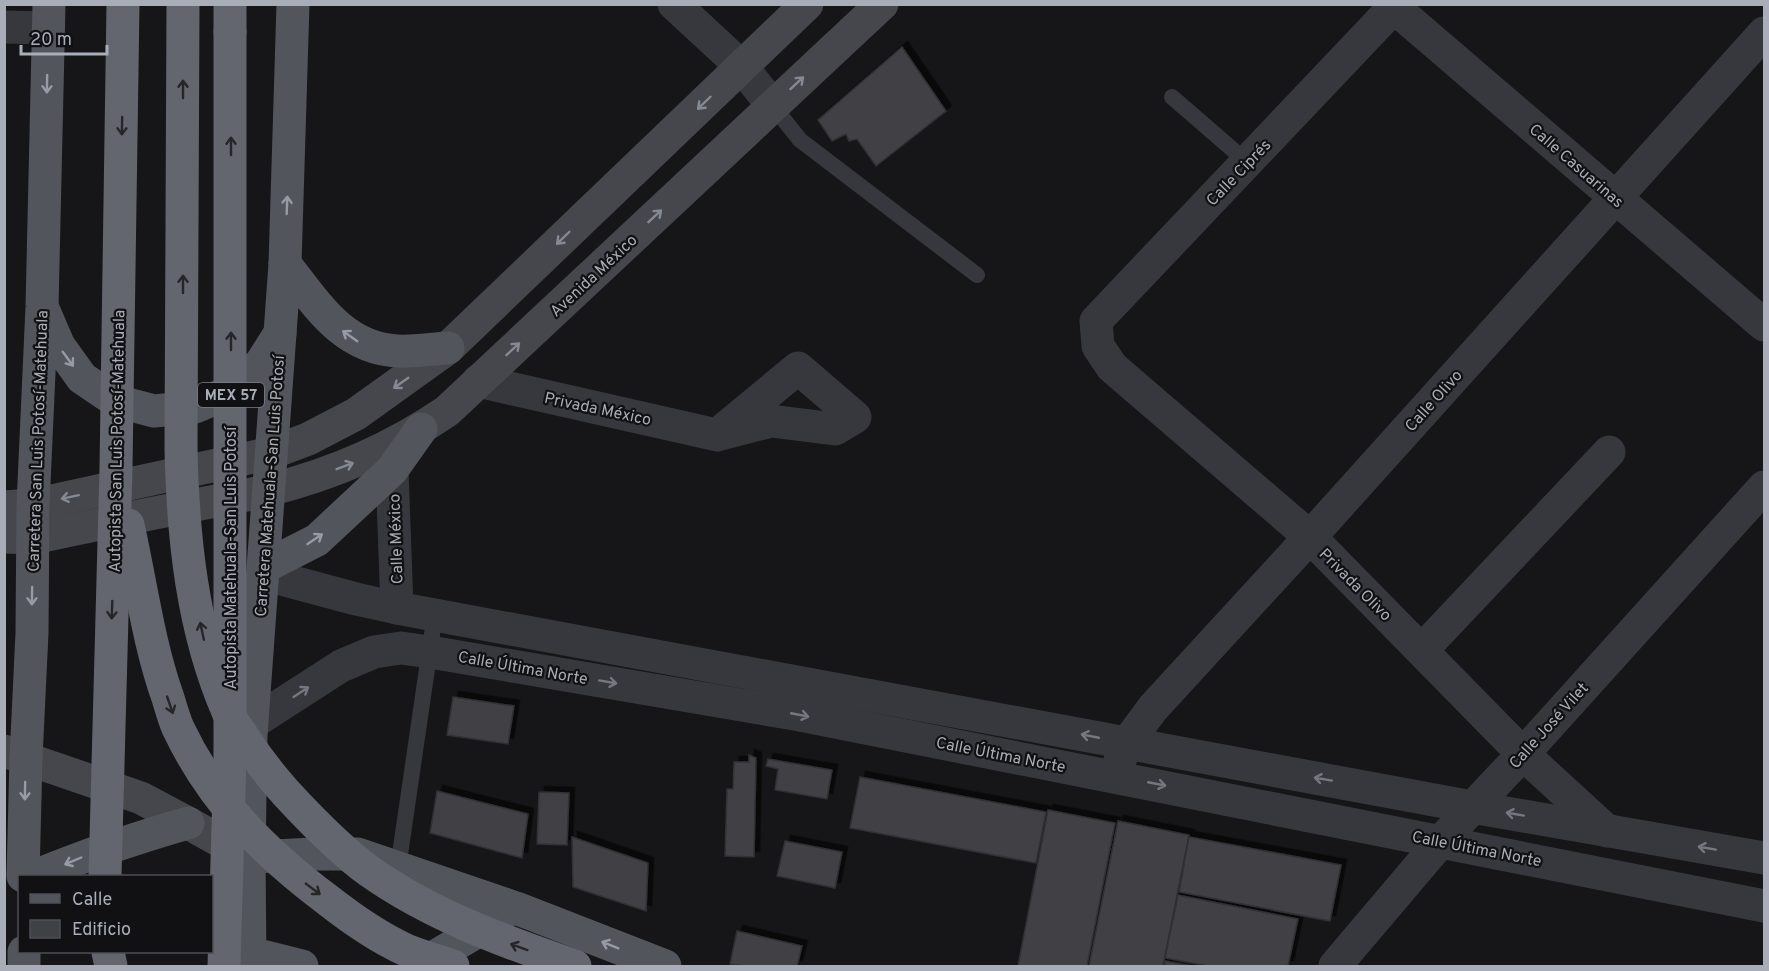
<svg xmlns="http://www.w3.org/2000/svg" width="1769" height="971" font-family="Overpass,sans-serif">
	<style>
		.building { fill: #404145; stroke: #303034; stroke-width: 1.5; filter: url(#shadow) }
		.lines { fill: none; stroke-linecap: round; stroke-linejoin: round }
		.lane { stroke: #37383d; stroke-width: 16 }
		.street { stroke: #37383d; stroke-width: 33 }
		.secondary { stroke: #45474d; stroke-width: 33 }
		.primary { stroke: #53555c; stroke-width: 33 }
		.highway { stroke: #63666e; stroke-width: 33 }
		.highway-bridge { stroke: #63666e; stroke-width: 33 }
		.oneway { stroke: #858993 }
		.oneway2 { stroke: #979ba6 }
		.oneway3 { stroke: #26262a }
		.oneway4 { stroke: #757881 }
		.labels { text-anchor: middle; stroke-width: 4.5; stroke-linejoin: round; paint-order: stroke }
		.shield { fill: #111113; stroke: #7b7e86; stroke-width: 1.5 }
		.shield-label { font-size: 15px; font-weight: bold; fill: #a8adb8 }
		.street-label { font-size: 16px; fill: #a8adb8; stroke: #111113 }
	</style>
	<defs>
		<filter id="shadow"><feDropShadow dx="5.5" dy="-5.5" stdDeviation="0" flood-color="#0009"/></filter>
	</defs>
	<rect width="100%" height="100%" fill="#161618"/>
	<g class="building">
		<polygon points="902,47 946,111 876,166 857,139 849,141 846,134 832,141 818,120"/>
		<polygon points="453,697 514,706 508,744 447,735"/>
		<polygon points="749,755 756,758 754,857 725,856 727,789 733,789 734,762 749,762"/>
		<polygon points="768,759 832,770 827,799 775,790 778,769 766,766"/>
		<polygon points="860,777 1046,812 1036,863 850,828"/>
		<polygon points="437,791 528,814 522,858 430,833"/>
		<polygon points="539,792 569,793 567,845 537,844"/>
		<polygon points="1048,810 1115,823 1087,966 1018,966"/>
		<polygon points="1118,821 1189,835 1163,966 1089,966"/>
		<polygon points="572,837 648,863 646,911 573,887"/>
		<polygon points="1189,837 1341,865 1330,921 1179,892"/>
		<polygon points="785,841 842,852 835,888 777,876"/>
		<polygon points="1178,895 1298,919 1288,966 1208,966 1165,958"/>
		<polygon points="737,931 802,946 797,966 744,966 730,964"/>
		<polygon points="1165,961 1192,966 1164,966"/>
	</g>
	<g class="lines">
		<g class="lane">
			<polyline points="1172,97 1247,162"/>
			<polyline points="773,106 800,140 977,275"/>
			<polyline points="398,868 435,614"/>
		</g>
		<g class="street">
			<polyline points="674,4 742,67 773,106"/>
			<polyline points="1390,4 1764,325"/>
			<polyline points="1397,4 1096,321 1098,346 1112,367 1310,537 1523,754 1607,831"/>
			<polyline points="4,27 48,28"/>
			<polyline points="478,381 717,435 771,421 835,429 855,417 798,368 717,435"/>
			<polyline points="392,470 397,608"/>
			<polyline points="263,574 356,599 397,608 1472,807 1764,858"/>
			<polyline points="1422,650 1609,452"/>
			<polyline points="251,724 341,666 374,652 401,648 430,652 800,715 1764,906"/>
			<polyline points="1120,760 1127,743 1153,708 1310,537 1764,33"/>
			<polyline points="1335,966 1441,841 1523,754 1764,487"/>
		</g>
		<g class="secondary">
			<polyline points="4,507 33,505 271,453 308,439 356,414 448,348 807,4"/>
			<path d="M4,537L33,538C84,527 134,517 185,507C213,501 242,497 269,490C333,474 393,448 447,411L882,4"/>
			<polyline points="4,751 141,798 188,823 249,857"/>
		</g>
		<g class="primary">
			<path d="M285,264C316,303 342,348 397,351C413,352 431,349 448,348"/>
			<polyline points="44,311 59,346 82,378 116,401 154,411 195,407 232,391 261,363 280,333"/>
			<polyline points="264,567 317,540 392,470 421,429"/>
			<polyline points="252,857 313,854 358,854 516,908 665,966"/>
			<polyline points="23,876 26,758 32,633 33,505 42,307 49,4"/>
			<path d="M35,876C85,855 136,838 188,823"/>
			<polyline points="24,952 24,966"/>
			<polyline points="250,953 302,966"/>
			<polyline points="250,966 249,857 251,735 285,264 293,4"/>
			<polyline points="419,966 500,918"/>
		</g>
		<g class="highway">
			<polyline points="230,32 230,4"/>
			<polyline points="108,952 111,966"/>
		</g>
		<g class="highway-bridge">
			<path d="M183,4L181,449C183,538 192,629 228,712C231,720 237,728 242,735C256,757 269,774 286,793C310,819 340,850 369,871C431,915 503,941 575,966"/>
			<path d="M128,525C141,583 148,642 168,698C171,708 174,719 178,728C213,802 265,853 329,901C352,919 380,938 406,950C421,956 438,961 453,966"/>
			<polyline points="105,876 116,468 123,4"/>
			<polyline points="224,966 230,757 230,32"/>
		</g>
	</g>
	<defs><path id="oneway-shaft" d="M-6 0H5M1.5-3L5.5 0L1.5 3" fill="none" stroke-width="1.6" stroke-linecap="round" stroke-linejoin="round" transform="scale(1.5)"/></defs>
	<g class="oneway">
		<use href="#oneway-shaft" transform="translate(797 83) rotate(-43)"/>
		<use href="#oneway-shaft" transform="translate(704 103) rotate(136)"/>
		<use href="#oneway-shaft" transform="translate(655 216) rotate(-43)"/>
		<use href="#oneway-shaft" transform="translate(563 238) rotate(136)"/>
		<use href="#oneway-shaft" transform="translate(513 349) rotate(-43)"/>
		<use href="#oneway-shaft" transform="translate(401 383) rotate(145)"/>
		<use href="#oneway-shaft" transform="translate(345 466) rotate(-21)"/>
		<use href="#oneway-shaft" transform="translate(70 497) rotate(168)"/>
	</g>
	<g class="oneway2">
		<use href="#oneway-shaft" transform="translate(47 84) rotate(91)"/>
		<use href="#oneway-shaft" transform="translate(287 205) rotate(-88)"/>
		<use href="#oneway-shaft" transform="translate(350 336) rotate(-145)"/>
		<use href="#oneway-shaft" transform="translate(68 359) rotate(54)"/>
		<use href="#oneway-shaft" transform="translate(315 539) rotate(-34)"/>
		<use href="#oneway-shaft" transform="translate(32 596) rotate(91)"/>
		<use href="#oneway-shaft" transform="translate(25 791) rotate(91)"/>
		<use href="#oneway-shaft" transform="translate(73 861) rotate(157)"/>
		<use href="#oneway-shaft" transform="translate(610 945) rotate(-158)"/>
	</g>
	<g class="oneway3">
		<use href="#oneway-shaft" transform="translate(183 89) rotate(-90)"/>
		<use href="#oneway-shaft" transform="translate(122 126) rotate(91)"/>
		<use href="#oneway-shaft" transform="translate(231 146) rotate(-90)"/>
		<use href="#oneway-shaft" transform="translate(183 284) rotate(-90)"/>
		<use href="#oneway-shaft" transform="translate(231 341) rotate(-90)"/>
		<use href="#oneway-shaft" transform="translate(112 610) rotate(92)"/>
		<use href="#oneway-shaft" transform="translate(202 631) rotate(-102)"/>
		<use href="#oneway-shaft" transform="translate(170 705) rotate(71)"/>
		<use href="#oneway-shaft" transform="translate(313 889) rotate(37)"/>
		<use href="#oneway-shaft" transform="translate(519 947) rotate(-160)"/>
	</g>
	<g class="oneway4">
		<use href="#oneway-shaft" transform="translate(608 682) rotate(10)"/>
		<use href="#oneway-shaft" transform="translate(301 692) rotate(-33)"/>
		<use href="#oneway-shaft" transform="translate(800 715) rotate(11)"/>
		<use href="#oneway-shaft" transform="translate(1090 736) rotate(-169)"/>
		<use href="#oneway-shaft" transform="translate(1323 779) rotate(-170)"/>
		<use href="#oneway-shaft" transform="translate(1157 784) rotate(11)"/>
		<use href="#oneway-shaft" transform="translate(1515 814) rotate(-170)"/>
		<use href="#oneway-shaft" transform="translate(1707 848) rotate(-170)"/>
	</g>
	<g class="labels">
		<rect class="shield" x="198" y="383" width="66" height="24" rx="4.5"/>
		<g class="shield-label">
			<text x="231" y="400">MEX 57</text>
		</g>
		<g class="street-label">
			<text transform="translate(1577 165) rotate(41)" y="6">Calle Casuarinas</text>
			<text transform="translate(1238 172) rotate(-46)" y="6">Calle Ciprés</text>
			<text transform="translate(593 275) rotate(-43)" y="6">Avenida México</text>
			<text transform="translate(1433 400) rotate(-48)" y="6">Calle Olivo</text>
			<text transform="translate(598 408) rotate(12)" y="6">Privada México</text>
			<text transform="translate(37 441) rotate(-88)" y="6">Carretera San Luis Potosí-Matehuala</text>
			<text transform="translate(116 441) rotate(-89)" y="6">Autopista San Luis Potosí-Matehuala</text>
			<text transform="translate(269 486) rotate(-86)" y="6">Carretera Matehuala-San Luis Potosí</text>
			<text transform="translate(395 539) rotate(-92)" y="6">Calle México</text>
			<text transform="translate(230 558) rotate(-90)" y="6">Autopista Matehuala-San Luis Potosí</text>
			<text transform="translate(1356 584) rotate(45)" y="6">Privada Olivo</text>
			<text transform="translate(523 667) rotate(10)" y="6">Calle Última Norte</text>
			<text transform="translate(1548 725) rotate(-48)" y="6">Calle José Vilet</text>
			<text transform="translate(1001 754) rotate(11)" y="6">Calle Última Norte</text>
			<text transform="translate(1477 848) rotate(11)" y="6">Calle Última Norte</text>
		</g>
	</g>
	<rect width="1769" height="971" fill="none" stroke="#a8adb8" stroke-width="12"/>
	<rect x="18" y="875" width="195" height="78" fill="#111113" stroke="#4d4f55" stroke-width="1.5"/>
	<rect x="30" y="894" width="30" height="9" fill="#53555c" stroke="#4d4f55" stroke-width="1.5"/>
	<text x="72" y="905" font-size="18" fill="#a8adb8">Calle</text>
	<rect x="30" y="920" width="30" height="18" fill="#404145" stroke="#4d4f55" stroke-width="1.5"/>
	<text x="72" y="935" font-size="18" fill="#a8adb8">Edificio</text>
	<path d="M21 45v9h86v-9" fill="none" stroke="#a8adb8" stroke-width="3"/>
	<text x="30" y="45" font-size="18" fill="#a8adb8" stroke="#111113" stroke-width="4.5" paint-order="stroke">20 m</text>
</svg>
